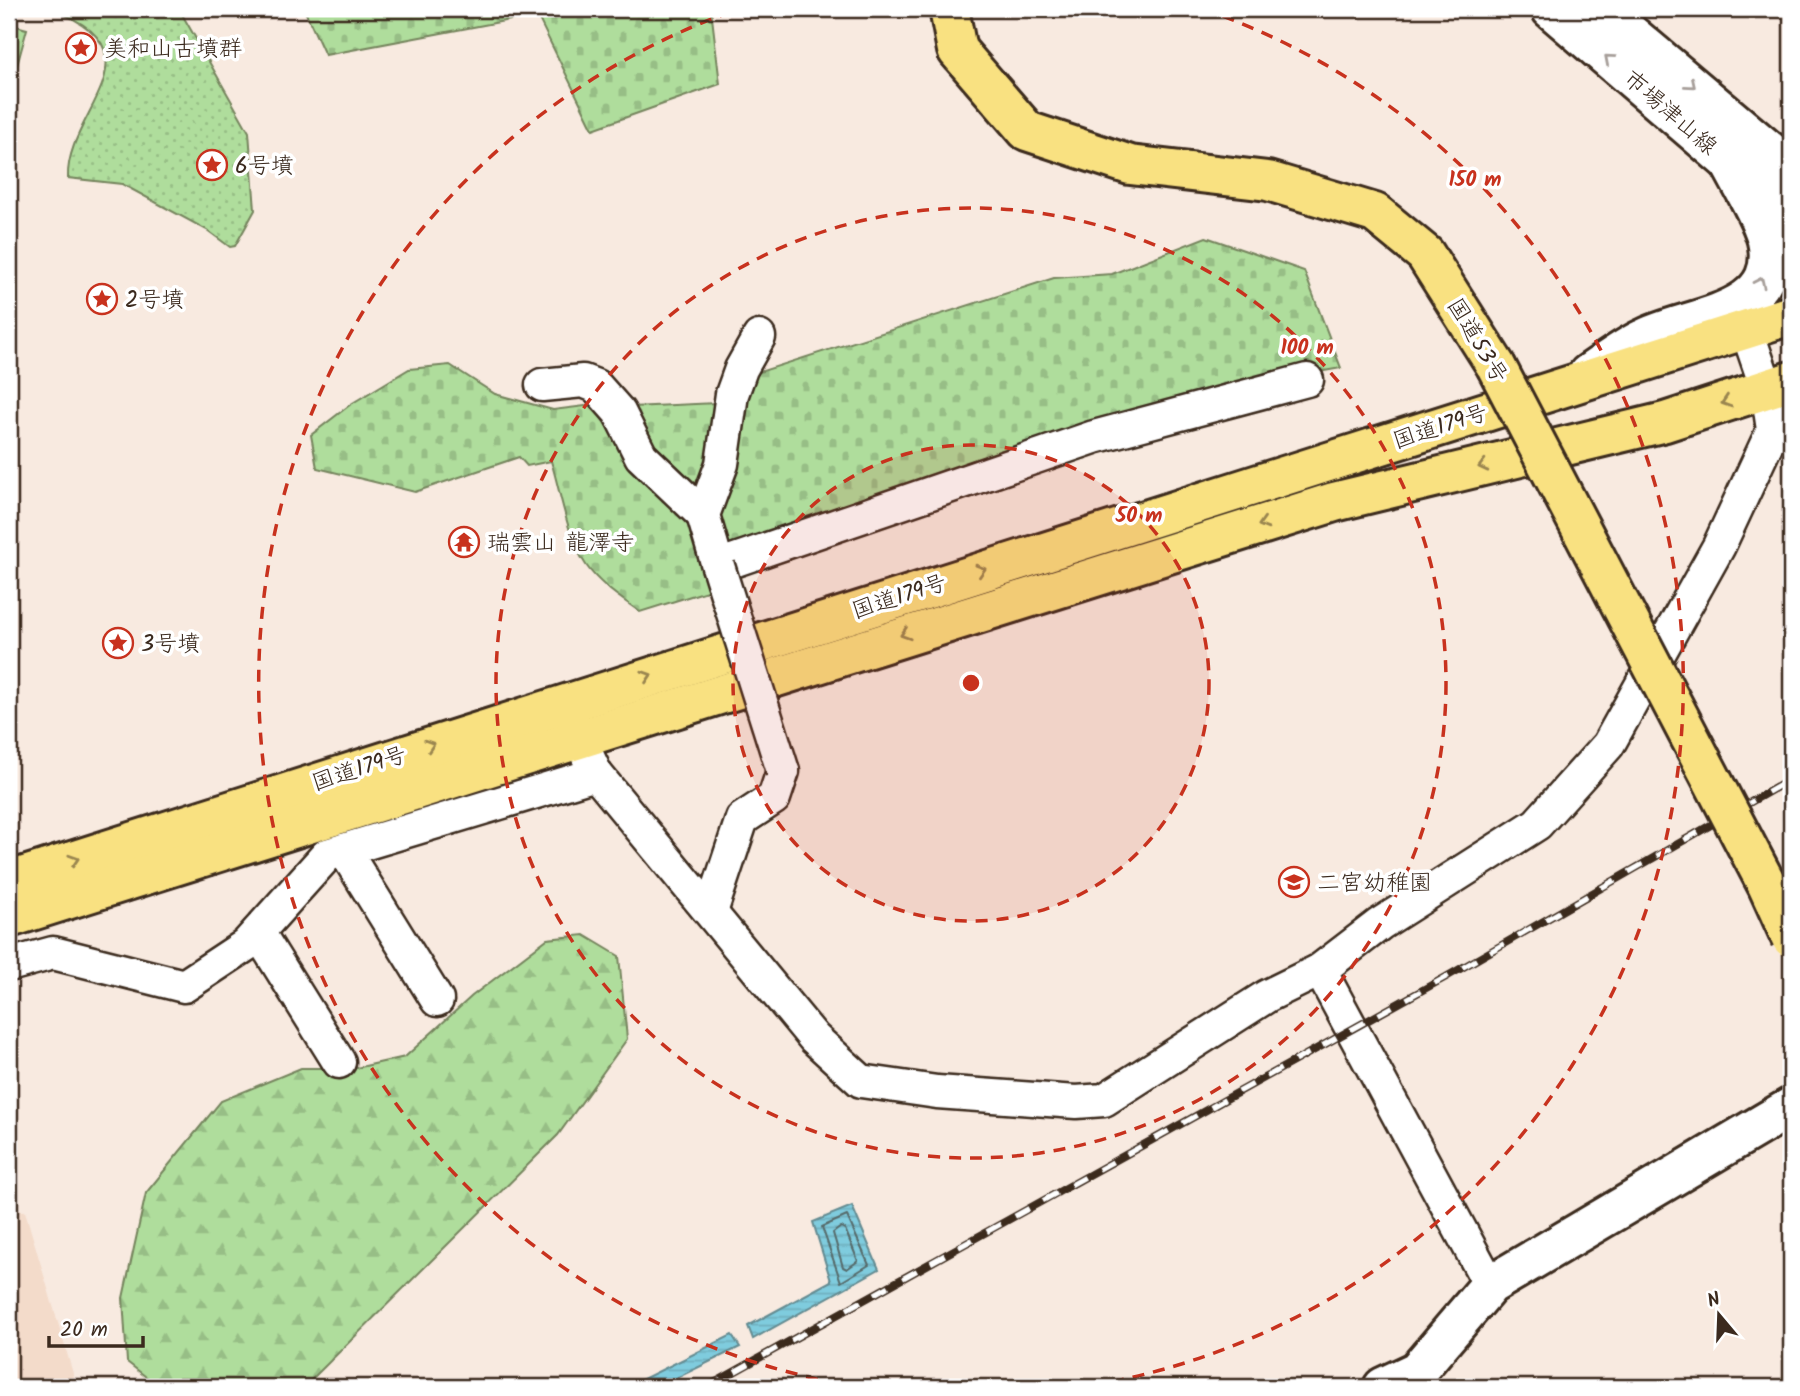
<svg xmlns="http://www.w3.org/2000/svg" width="1800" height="1396" font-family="Kalam,'Klee One',sans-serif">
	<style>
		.built { fill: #f3dbca }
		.grass { fill: url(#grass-dots); stroke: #75845d; stroke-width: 2 }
		.forest { fill: url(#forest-firs); stroke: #75845d; stroke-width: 2 }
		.cemetery { fill: url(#cemetery-stones); stroke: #75845d; stroke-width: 2 }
		.water { fill: url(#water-rules); stroke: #648b91; stroke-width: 2 }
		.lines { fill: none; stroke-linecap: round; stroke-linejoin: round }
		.shore { stroke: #566b6b; stroke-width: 2 }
		.minor-casing { stroke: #3b2a1e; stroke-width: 37 }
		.tertiary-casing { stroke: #3b2a1e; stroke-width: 44 }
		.secondary-casing { stroke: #3b2a1e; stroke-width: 44 }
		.trunk-casing { stroke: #3b2a1e; stroke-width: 44 }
		.minor { stroke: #fff; stroke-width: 32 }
		.tertiary { stroke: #fff; stroke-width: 38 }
		.secondary { stroke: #fff; stroke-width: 38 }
		.trunk { stroke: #f9e181; stroke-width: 38 }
		.rail-casing { stroke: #3b2a1e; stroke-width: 8 }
		.rail { stroke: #fff; stroke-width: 5; stroke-dasharray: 16; stroke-linecap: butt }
		.minor-bridge-casing { stroke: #3b2a1e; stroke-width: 37; stroke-linecap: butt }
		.trunk-bridge-casing { stroke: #3b2a1e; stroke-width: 44; stroke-linecap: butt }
		.minor-bridge { stroke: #fff; stroke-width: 32 }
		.trunk-bridge { stroke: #f9e181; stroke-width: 38 }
		.oneway { stroke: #a79f9a }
		.oneway2 { stroke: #9a8650 }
		.ring { fill: none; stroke: #c8321e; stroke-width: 3.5; stroke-dasharray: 12 9 }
		.labels { text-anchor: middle; stroke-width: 7; stroke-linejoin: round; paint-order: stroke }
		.poi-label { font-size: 23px; fill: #3b2a1e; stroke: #fff; text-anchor: start }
		.street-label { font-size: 23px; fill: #3b2a1e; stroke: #fff }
		.centre { fill: #c8321e; stroke: #fff; stroke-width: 3.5 }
		.ring-label { font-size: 21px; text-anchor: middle; font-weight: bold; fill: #c8321e; stroke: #fff; stroke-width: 7; stroke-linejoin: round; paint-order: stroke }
	</style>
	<defs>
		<pattern id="grass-dots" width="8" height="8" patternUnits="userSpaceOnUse" patternTransform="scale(1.75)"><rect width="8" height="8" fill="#afdd9c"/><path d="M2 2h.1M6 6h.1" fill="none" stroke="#97be86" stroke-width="1.8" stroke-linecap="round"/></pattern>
		<pattern id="forest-firs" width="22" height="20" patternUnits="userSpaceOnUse" patternTransform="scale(1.75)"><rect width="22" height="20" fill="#afdd9c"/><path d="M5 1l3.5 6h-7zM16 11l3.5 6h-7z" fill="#97be86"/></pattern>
		<pattern id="cemetery-stones" width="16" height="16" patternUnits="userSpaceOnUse" patternTransform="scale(1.75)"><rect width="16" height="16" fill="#afdd9c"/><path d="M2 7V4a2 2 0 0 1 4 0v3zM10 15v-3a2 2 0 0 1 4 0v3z" fill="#97be86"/></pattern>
		<pattern id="water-rules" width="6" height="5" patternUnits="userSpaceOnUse" patternTransform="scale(1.75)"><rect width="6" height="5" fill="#7fccde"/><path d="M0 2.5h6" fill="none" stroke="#6fafbe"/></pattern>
	</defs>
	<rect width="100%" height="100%" fill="#f8eae0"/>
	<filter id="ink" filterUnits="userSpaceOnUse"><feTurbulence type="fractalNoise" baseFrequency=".0143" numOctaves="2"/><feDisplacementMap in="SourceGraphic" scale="14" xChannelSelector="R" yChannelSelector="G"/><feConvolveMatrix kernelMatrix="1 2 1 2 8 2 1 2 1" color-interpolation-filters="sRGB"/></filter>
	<g filter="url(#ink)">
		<polygon class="built" points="9,1210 25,1211 77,1387 9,1387"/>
		<path class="grass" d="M51,9H179L249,132L255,210L235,246L230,247L207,230L122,184L68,178C65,113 167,52 51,9Z"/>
		<g class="forest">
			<polygon points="9,24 27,29 12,84 9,86"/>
			<polygon points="584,935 619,956 627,1039 558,1135 304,1387 159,1387 127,1362 123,1298 146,1193 221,1101 301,1068 356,1068 405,1057 472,996 547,939"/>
		</g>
		<g class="cemetery">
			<polygon points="304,9 711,9 720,84 593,129 537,15 325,55"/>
			<polygon points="1206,237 1304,271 1341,368 1313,373 722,556 711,522 744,377 1054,278 1112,274"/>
			<path d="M450,365L495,394L553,410L593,405L629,461L689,517L710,590L640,612C621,598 600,585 586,565C567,537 561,494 551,461L527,466L519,457L415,492L317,468L311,435L351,404L409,369Z"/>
			<polygon points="716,403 714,445 698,494 647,450 632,407"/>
		</g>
		<g class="water">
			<polygon points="852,1206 879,1269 753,1339 748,1326 831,1281 813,1222"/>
			<polygon points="732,1335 740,1347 658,1387 627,1387"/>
		</g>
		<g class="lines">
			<g class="shore">
				<polygon points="847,1216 869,1265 841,1282 822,1227"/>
				<polygon points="841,1227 845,1229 858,1261 847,1269 843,1267 833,1233"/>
			</g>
			<g class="minor-casing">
				<g id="minor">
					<polyline points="759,337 741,369 732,394 722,464 703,515 718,566 1094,437 1307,380"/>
					<polyline points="542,385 583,381 596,386 619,412 641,456 703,515"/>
					<polyline points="570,718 596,774 814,1038 861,1081 937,1092 1076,1102 1104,1100 1267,996 1320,970 1380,924 1537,824 1608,745 1719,546 1773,430 1767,389 1746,328"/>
					<polyline points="344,850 437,1000"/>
					<polyline points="711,912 742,819 774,798 783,771"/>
					<polyline points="258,932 339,1062"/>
					<polyline points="9,965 53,953 184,986 246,945 327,855 596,774"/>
					<polyline points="1320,970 1490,1285"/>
				</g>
			</g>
			<g class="tertiary-casing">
				<polyline id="tertiary" points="1383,1387 1417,1371 1490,1285 1791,1107"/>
			</g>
			<g class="secondary-casing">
				<g id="secondary">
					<polyline points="1551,9 1791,215"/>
					<polyline points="1601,9 1791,169"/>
					<path d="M1588,374C1606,362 1624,348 1643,339C1686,316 1778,316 1768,246C1765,222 1741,185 1730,163"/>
				</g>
			</g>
			<g class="trunk-casing">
				<g id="trunk">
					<polyline points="949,9 957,50 1027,131 1130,165 1268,181 1375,213 1425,254 1496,366"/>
					<polyline points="9,881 1791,315"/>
					<polyline points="9,918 1334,502 1665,422 1791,381"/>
				</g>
			</g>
			<use href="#minor" class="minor"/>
			<use href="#tertiary" class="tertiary"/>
			<use href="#secondary" class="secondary"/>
			<use href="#trunk" class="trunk"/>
			<g class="rail-casing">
				<polyline id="rail" points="707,1387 1446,977 1791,779"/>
			</g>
			<use href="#rail" class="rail"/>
			<g class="minor-bridge-casing">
				<polyline id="minor-bridge" points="718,566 783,771"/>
			</g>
			<g class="trunk-bridge-casing">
				<polyline id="trunk-bridge" points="1496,366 1767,885 1791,938"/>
			</g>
			<use href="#minor-bridge" class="minor-bridge"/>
			<use href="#trunk-bridge" class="trunk-bridge"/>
		</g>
		<defs><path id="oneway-chevron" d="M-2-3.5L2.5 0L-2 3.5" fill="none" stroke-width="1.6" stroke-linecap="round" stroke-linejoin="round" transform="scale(1.75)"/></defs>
		<g class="oneway">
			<use href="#oneway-chevron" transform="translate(1609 59) rotate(-139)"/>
			<use href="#oneway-chevron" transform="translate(1691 84) rotate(40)"/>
			<use href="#oneway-chevron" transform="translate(1760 282) rotate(-65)"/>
		</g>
		<g class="oneway2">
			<use href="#oneway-chevron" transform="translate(1726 402) rotate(162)"/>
			<use href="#oneway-chevron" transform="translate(1483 466) rotate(166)"/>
			<use href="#oneway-chevron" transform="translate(1263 524) rotate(163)"/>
			<use href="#oneway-chevron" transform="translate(981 570) rotate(-17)"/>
			<use href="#oneway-chevron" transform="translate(905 634) rotate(162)"/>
			<use href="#oneway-chevron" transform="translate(647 676) rotate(-18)"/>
			<use href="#oneway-chevron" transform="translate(430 745) rotate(-18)"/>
			<use href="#oneway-chevron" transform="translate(74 860) rotate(-18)"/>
		</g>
	</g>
	<circle cx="971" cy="683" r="238" fill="#c8321e" fill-opacity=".12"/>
	<g class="ring">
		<circle cx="971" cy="683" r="238"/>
		<circle cx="971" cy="683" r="475"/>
		<path d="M859 1387A713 713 0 0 1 739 9M1203 9A713 713 0 0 1 1083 1387"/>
	</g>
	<defs>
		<g id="sight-ring" transform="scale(1.575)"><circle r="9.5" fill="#fff" stroke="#c8321e" stroke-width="1.5"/><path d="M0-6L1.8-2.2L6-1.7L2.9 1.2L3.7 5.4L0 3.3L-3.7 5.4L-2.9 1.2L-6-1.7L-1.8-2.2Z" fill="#c8321e"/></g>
		<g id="temple-ring" transform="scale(1.575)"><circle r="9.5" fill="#fff" stroke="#c8321e" stroke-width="1.5"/><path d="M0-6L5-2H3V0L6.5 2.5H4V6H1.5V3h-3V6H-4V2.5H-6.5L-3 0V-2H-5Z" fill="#c8321e"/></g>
		<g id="school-ring" transform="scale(1.575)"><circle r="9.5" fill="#fff" stroke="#c8321e" stroke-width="1.5"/><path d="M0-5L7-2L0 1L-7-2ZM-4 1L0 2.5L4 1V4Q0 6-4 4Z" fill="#c8321e"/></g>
	</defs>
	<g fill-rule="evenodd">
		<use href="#sight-ring" x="81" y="48"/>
		<use href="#sight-ring" x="212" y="165"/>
		<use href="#sight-ring" x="102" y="299"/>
		<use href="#temple-ring" x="464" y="542"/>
		<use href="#sight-ring" x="118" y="643"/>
		<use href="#school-ring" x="1294" y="882"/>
	</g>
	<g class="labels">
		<g class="poi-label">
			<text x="104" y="56">美和山古墳群</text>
			<text x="235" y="173">6号墳</text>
			<text x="125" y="307">2号墳</text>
			<text x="487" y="550">瑞雲山 龍澤寺</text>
			<text x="141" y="651">3号墳</text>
			<text x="1317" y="890">二宮幼稚園</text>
		</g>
		<g class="street-label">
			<text transform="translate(1671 112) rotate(41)" y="8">市場津山線</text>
			<text transform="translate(1478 340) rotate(59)" y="8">国道53号</text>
			<text transform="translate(1440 426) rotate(-18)" y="8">国道179号</text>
			<text transform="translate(899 596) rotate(-18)" y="8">国道179号</text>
			<text transform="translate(359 768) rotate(-18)" y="8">国道179号</text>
		</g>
	</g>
	<circle cx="971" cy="683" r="10" class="centre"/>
	<g class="ring-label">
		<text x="1475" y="186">150 m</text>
		<text x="1307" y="354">100 m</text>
		<text x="1139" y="522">50 m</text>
	</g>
	<rect width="1800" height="1396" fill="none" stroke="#fff" stroke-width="35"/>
	<rect x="18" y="18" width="1765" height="1361" fill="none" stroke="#3b2a1e" stroke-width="2.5" filter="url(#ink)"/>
	<g transform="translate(1719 1315) rotate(341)" stroke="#ffffff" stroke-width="5" paint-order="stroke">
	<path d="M0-5L12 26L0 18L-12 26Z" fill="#3b2a1e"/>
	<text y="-10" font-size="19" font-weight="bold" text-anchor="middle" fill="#3b2a1e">N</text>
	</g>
	<path d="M49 1336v10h94v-10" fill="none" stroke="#3b2a1e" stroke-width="3.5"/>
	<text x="60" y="1336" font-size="21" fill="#3b2a1e" stroke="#ffffff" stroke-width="5" paint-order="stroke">20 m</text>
</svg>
